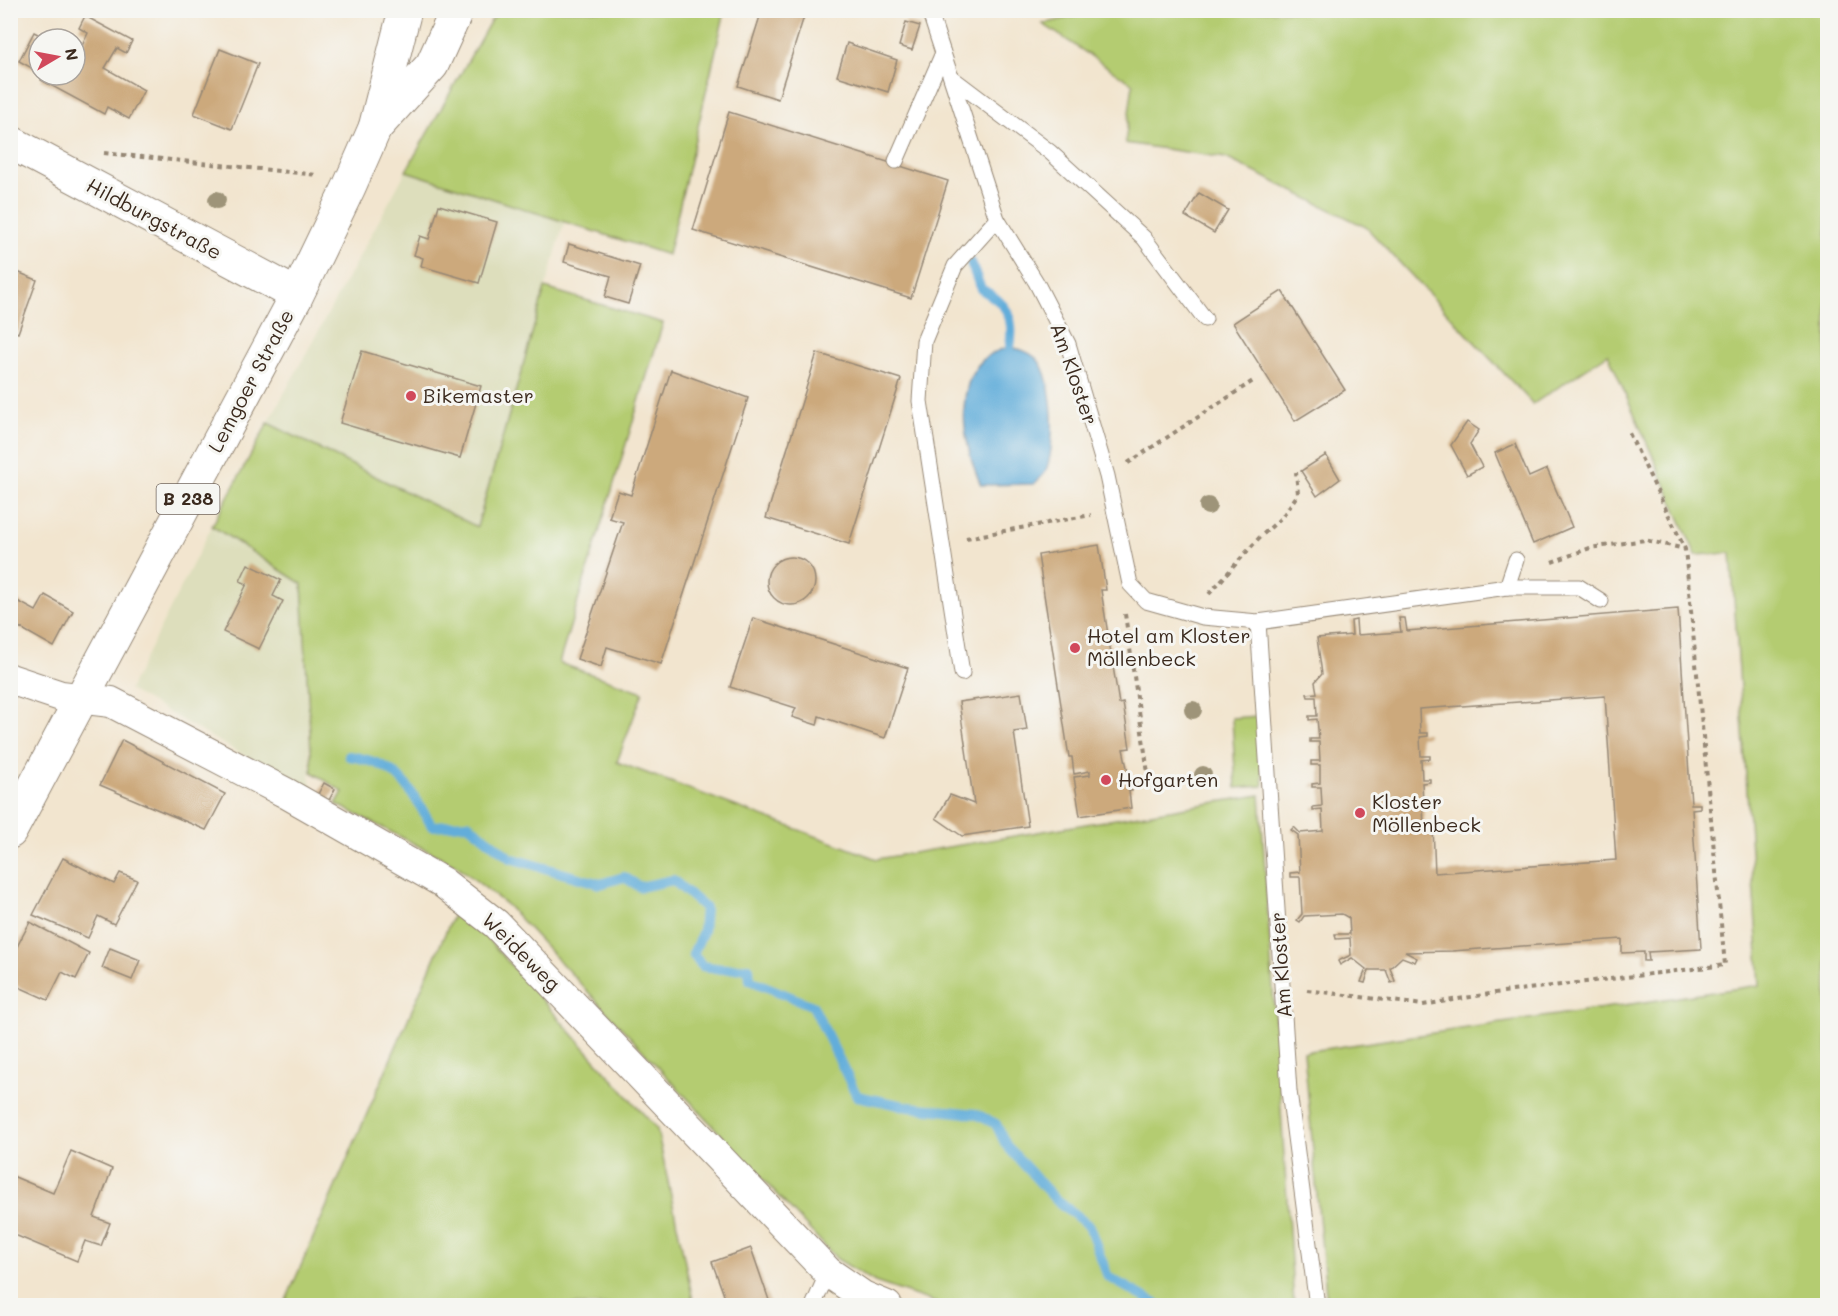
<svg xmlns="http://www.w3.org/2000/svg" width="1838" height="1316" font-family="Mali,sans-serif">
	<style>
		.built { fill: #dddebc }
		.green { fill: #b4cc71; stroke: #787b48; stroke-width: 1.5 }
		.water { fill: #62adda; stroke: #4e6c7c; stroke-width: 1.5 }
		.lines { fill: none; stroke-linecap: round; stroke-linejoin: round }
		.stream { stroke: #62adda; stroke-width: 10 }
		.building { fill: #cca97b; fill-rule: evenodd }
		.service-casing { stroke: #968876; stroke-width: 17 }
		.minor-casing { stroke: #968876; stroke-width: 32 }
		.tertiary-casing { stroke: #968876; stroke-width: 35 }
		.secondary-casing { stroke: #968876; stroke-width: 35 }
		.primary-casing { stroke: #968876; stroke-width: 35 }
		.path { stroke: #968876; stroke-width: 4; stroke-dasharray: 4.5 4.5; stroke-linecap: butt }
		.service { stroke: #fff; stroke-width: 15 }
		.minor { stroke: #fff; stroke-width: 30 }
		.tertiary { stroke: #fff; stroke-width: 33 }
		.secondary { stroke: #fff; stroke-width: 33 }
		.primary { stroke: #fff; stroke-width: 33 }
		.tree { fill: #9e9479 }
		.poi-dot { fill: #d1495b; stroke: #f6f6f2; stroke-width: 2 }
		.labels { text-anchor: middle; stroke-width: 6; stroke-linejoin: round; paint-order: stroke }
		.shield { fill: #f6f6f2; stroke: #73675e; stroke-width: 1.5 }
		.shield-label { font-size: 18px; font-weight: bold; fill: #3b2a1e }
		.street-label { font-size: 20px; fill: #3b2a1e; stroke: #f6f6f2 }
		.poi-label { font-size: 20px; fill: #3b2a1e; stroke: #f6f6f2; text-anchor: start }
	</style>
	<rect width="100%" height="100%" fill="#f6f6f2"/>
	<filter id="ink" filterUnits="userSpaceOnUse"><feTurbulence type="fractalNoise" baseFrequency=".0167" numOctaves="2"/><feDisplacementMap in="SourceGraphic" scale="12" xChannelSelector="R" yChannelSelector="G"/><feConvolveMatrix kernelMatrix="1 2 1 2 8 2 1 2 1" color-interpolation-filters="sRGB"/></filter>
	<filter id="wash" filterUnits="userSpaceOnUse"><feTurbulence type="fractalNoise" baseFrequency=".008" numOctaves="4" result="noise"/><feDisplacementMap in="SourceGraphic" scale="24" xChannelSelector="R" yChannelSelector="G"/><feGaussianBlur stdDeviation="1.35" result="paint"/><feColorMatrix in="noise" values="0 0 0 0 0 0 0 0 0 0 0 0 0 0 0 0 0 1.4 0 .05"/><feComposite in="paint" operator="in"/></filter>
	<g filter="url(#wash)">
		<rect width="100%" height="100%" fill="#f2e5cf"/>
		<g class="built">
			<polygon points="406,171 565,220 477,527 268,423"/>
			<polygon points="212,526 302,584 311,794 129,690"/>
		</g>
		<g class="green">
			<polygon points="501,10 725,11 668,255 406,171 490,22"/>
			<polygon points="1096,11 1827,11 1827,1305 1327,1305 1304,1052 1760,985 1731,553 1696,555 1608,354 1533,404 1366,227 1226,158 1125,143 1133,84 1043,24"/>
			<polygon points="545,288 663,323 559,663 643,692 617,762 877,859 1260,795 1294,1305 943,1305 875,1282 837,1259 508,906 456,865 336,804 343,792 312,772 302,584 212,526 268,423 477,527"/>
			<polygon points="1258,716 1263,786 1236,788 1232,718"/>
			<polygon points="454,913 486,937 657,1129 694,1305 284,1305"/>
		</g>
		<path class="water" d="M1010,347C1019,349 1028,351 1036,358C1055,375 1057,453 1044,474C1041,477 1037,481 1034,484L981,485C961,441 947,360 1010,347Z"/>
		<g class="lines">
			<g class="stream">
				<path d="M971,263L981,289C1007,303 1015,316 1010,347"/>
				<path d="M349,756C400,764 407,785 432,826L468,824L510,858L600,884L624,877L640,887L673,880L705,908L703,931L693,954L702,966L722,969L749,968L750,980L813,1006L857,1096L909,1107L976,1114L996,1124L1006,1145L1055,1199L1089,1226L1108,1277L1160,1306"/>
			</g>
		</g>
		<g id="blocks">
			<g class="building">
				<polygon points="762,10 806,10 778,99 738,86"/>
				<polygon points="85,16 132,41 126,53 117,48 105,68 144,90 129,119 107,107 104,114 41,80 44,75 75,75 75,52 78,54 88,33 79,28"/>
				<polygon points="906,22 920,26 912,50 899,46"/>
				<polygon points="34,32 47,39 39,39 39,72 19,61"/>
				<polygon points="847,43 897,60 888,92 837,76"/>
				<polygon points="220,49 258,64 232,129 194,114"/>
				<polygon points="729,112 948,181 911,298 693,230"/>
				<polygon points="1199,193 1228,210 1214,233 1185,216"/>
				<polygon points="439,205 497,222 479,283 421,266 423,258 414,255 420,236 429,239"/>
				<polygon points="569,244 640,266 628,304 605,297 611,276 564,262"/>
				<polygon points="10,269 37,280 18,333 10,330"/>
				<polygon points="1282,291 1345,390 1295,421 1233,323"/>
				<polygon points="362,351 481,386 460,458 340,423"/>
				<polygon points="817,353 901,379 849,544 766,518"/>
				<polygon points="671,370 748,398 661,664 607,647 601,667 577,659 623,522 609,518 618,491 631,495"/>
				<polygon points="1467,422 1479,430 1470,444 1482,467 1467,475 1451,445"/>
				<polygon points="1515,444 1529,477 1547,469 1572,527 1533,544 1495,453"/>
				<polygon points="1326,455 1340,479 1317,496 1301,471"/>
				<polygon points="1099,545 1106,590 1101,590 1119,704 1123,703 1130,748 1123,749 1132,791 1129,791 1131,808 1080,816 1074,777 1090,775 1090,771 1074,774 1072,757 1069,757 1038,555"/>
				<circle cx="791" cy="581" r="24"/>
				<polygon points="248,564 281,580 273,596 283,601 259,649 223,632 247,584 240,581"/>
				<polygon points="45,595 73,611 54,647 10,622 10,597 36,611"/>
				<path d="M1678,609L1691,804H1700V808L1692,809L1701,949L1648,952L1649,961H1644V952L1622,953V939L1452,951L1405,952L1417,958L1415,962L1402,957L1390,968L1395,981L1391,983L1386,970H1369L1365,983L1361,982L1366,969L1352,958L1340,965L1338,961L1351,955L1350,938L1336,939L1335,934H1350L1349,918L1342,914L1304,916L1300,922L1297,920L1302,914L1300,877H1290V873L1300,872L1298,835L1291,830L1294,827L1300,833L1323,831L1322,809L1313,810V807L1322,806L1321,787H1312V784L1320,783V765H1311V761H1320L1319,742H1310V739H1319L1317,719L1309,720V716H1317L1316,697H1308L1307,694L1317,693L1315,682L1322,674L1317,638L1352,635L1351,621L1356,620L1357,635L1401,632L1399,618H1405L1407,631ZM1605,696L1616,860L1435,873L1433,827H1424L1423,806L1432,805V802H1423L1422,783L1430,782V779H1422L1421,760L1430,759V756H1421L1420,737L1428,736V733H1420L1419,709Z"/>
				<polygon points="753,618 908,668 885,738 819,716 817,725 792,717 796,708 730,687"/>
				<polygon points="1021,693 1027,730 1014,732 1028,826 962,836 936,818 950,795 974,804 959,702"/>
				<polygon points="122,740 225,794 206,830 100,785"/>
				<polygon points="324,783 335,789 329,800 318,794"/>
				<polygon points="63,858 114,884 120,873 137,880 114,924 98,916 88,938 33,915"/>
				<polygon points="30,922 89,953 76,979 62,972 48,1000 10,983 10,960"/>
				<polygon points="110,948 140,960 132,980 102,968"/>
				<polygon points="71,1151 112,1169 94,1217 110,1223 101,1246 85,1241 77,1261 10,1233 10,1175 53,1193"/>
				<polygon points="751,1248 771,1306 728,1306 712,1262"/>
			</g>
		</g>
	</g>
	<g filter="url(#ink)">
		<use href="#blocks" fill-opacity="0" stroke="#968876" stroke-width="1.5"/>
		<g class="lines">
			<g class="service-casing">
				<g id="service">
					<polyline points="929,10 997,219 1036,282 1068,344 1107,476 1130,584 1146,601 1203,617 1258,622 1507,587 1516,560"/>
					<polyline points="952,78 1050,152 1144,238 1205,319"/>
					<polyline points="896,161 943,53"/>
					<polyline points="1507,587 1579,587 1601,601"/>
					<polyline points="1258,622 1289,1091 1317,1306"/>
					<polyline points="962,673 920,401 924,341 955,266 997,219"/>
					<polyline points="813,1306 828,1272"/>
				</g>
			</g>
			<g class="minor-casing">
				<polyline id="minor" points="10,679 61,696 111,702 286,793 442,882 496,924 828,1272 863,1296 887,1306"/>
			</g>
			<g class="tertiary-casing">
				<polyline id="tertiary" points="10,142 284,288 295,299"/>
			</g>
			<g class="secondary-casing">
				<polyline id="secondary" points="375,128 432,65 457,10"/>
			</g>
			<g class="primary-casing">
				<polyline id="primary" points="10,832 295,299 349,187 375,128 405,10"/>
			</g>
			<g class="path">
				<polyline points="104,153 318,175"/>
				<polyline points="1128,463 1253,381"/>
				<polyline points="966,538 1091,515"/>
				<polyline points="1552,562 1590,548 1645,540 1685,549 1628,431"/>
				<polyline points="1209,594 1259,538 1282,517 1298,494 1296,472"/>
				<polyline points="1125,614 1150,787"/>
				<polyline points="1307,990 1423,1005 1495,993 1725,965 1685,549"/>
			</g>
			<use href="#service" class="service"/>
			<use href="#minor" class="minor"/>
			<use href="#tertiary" class="tertiary"/>
			<use href="#secondary" class="secondary"/>
			<use href="#primary" class="primary"/>
		</g>
		<g class="tree">
			<circle cx="217" cy="200" r="9"/>
			<circle cx="1208" cy="506" r="9"/>
			<circle cx="1193" cy="710" r="9"/>
			<circle cx="1203" cy="775" r="9"/>
		</g>
	</g>
	<g class="poi-dot">
		<circle cx="411" cy="396" r="6"/>
		<circle cx="1075" cy="648" r="6"/>
		<circle cx="1106" cy="780" r="6"/>
		<circle cx="1360" cy="813" r="6"/>
	</g>
	<g class="labels">
		<rect class="shield" x="156.5" y="484" width="63" height="30" rx="4.5"/>
		<g class="shield-label">
			<text x="188" y="505">B 238</text>
		</g>
		<g class="street-label">
			<text transform="translate(154 219) rotate(28)" y="7">Hildburgstraße</text>
			<text transform="translate(1074 374) rotate(71)" y="7">Am Kloster</text>
			<text transform="translate(251 381) rotate(-62)" y="7">Lemgoer Straße</text>
			<text transform="translate(521 952) rotate(45)" y="7">Weideweg</text>
			<text transform="translate(1281 965) rotate(-94)" y="7">Am Kloster</text>
		</g>
		<g class="poi-label">
			<text x="423" y="403">Bikemaster</text>
			<text x="1087" y="643">Hotel am Kloster<tspan x="1087" dy="23">Möllenbeck</tspan></text>
			<text x="1118" y="787">Hofgarten</text>
			<text x="1372" y="809">Kloster<tspan x="1372" dy="23">Möllenbeck</tspan></text>
		</g>
	</g>
	<rect width="1838" height="1316" fill="none" stroke="#f6f6f2" stroke-width="36"/>
	<g transform="translate(57 57) rotate(80)"><circle r="28" fill="#f6f6f2" stroke="#aba49d" stroke-width="1.5"/>
	<path d="M0-4.5L10 22L0 15L-10 22Z" fill="#d1495b"/>
	<text y="-9" font-size="16" font-weight="bold" text-anchor="middle" fill="#3b2a1e">N</text>
	</g>
</svg>
